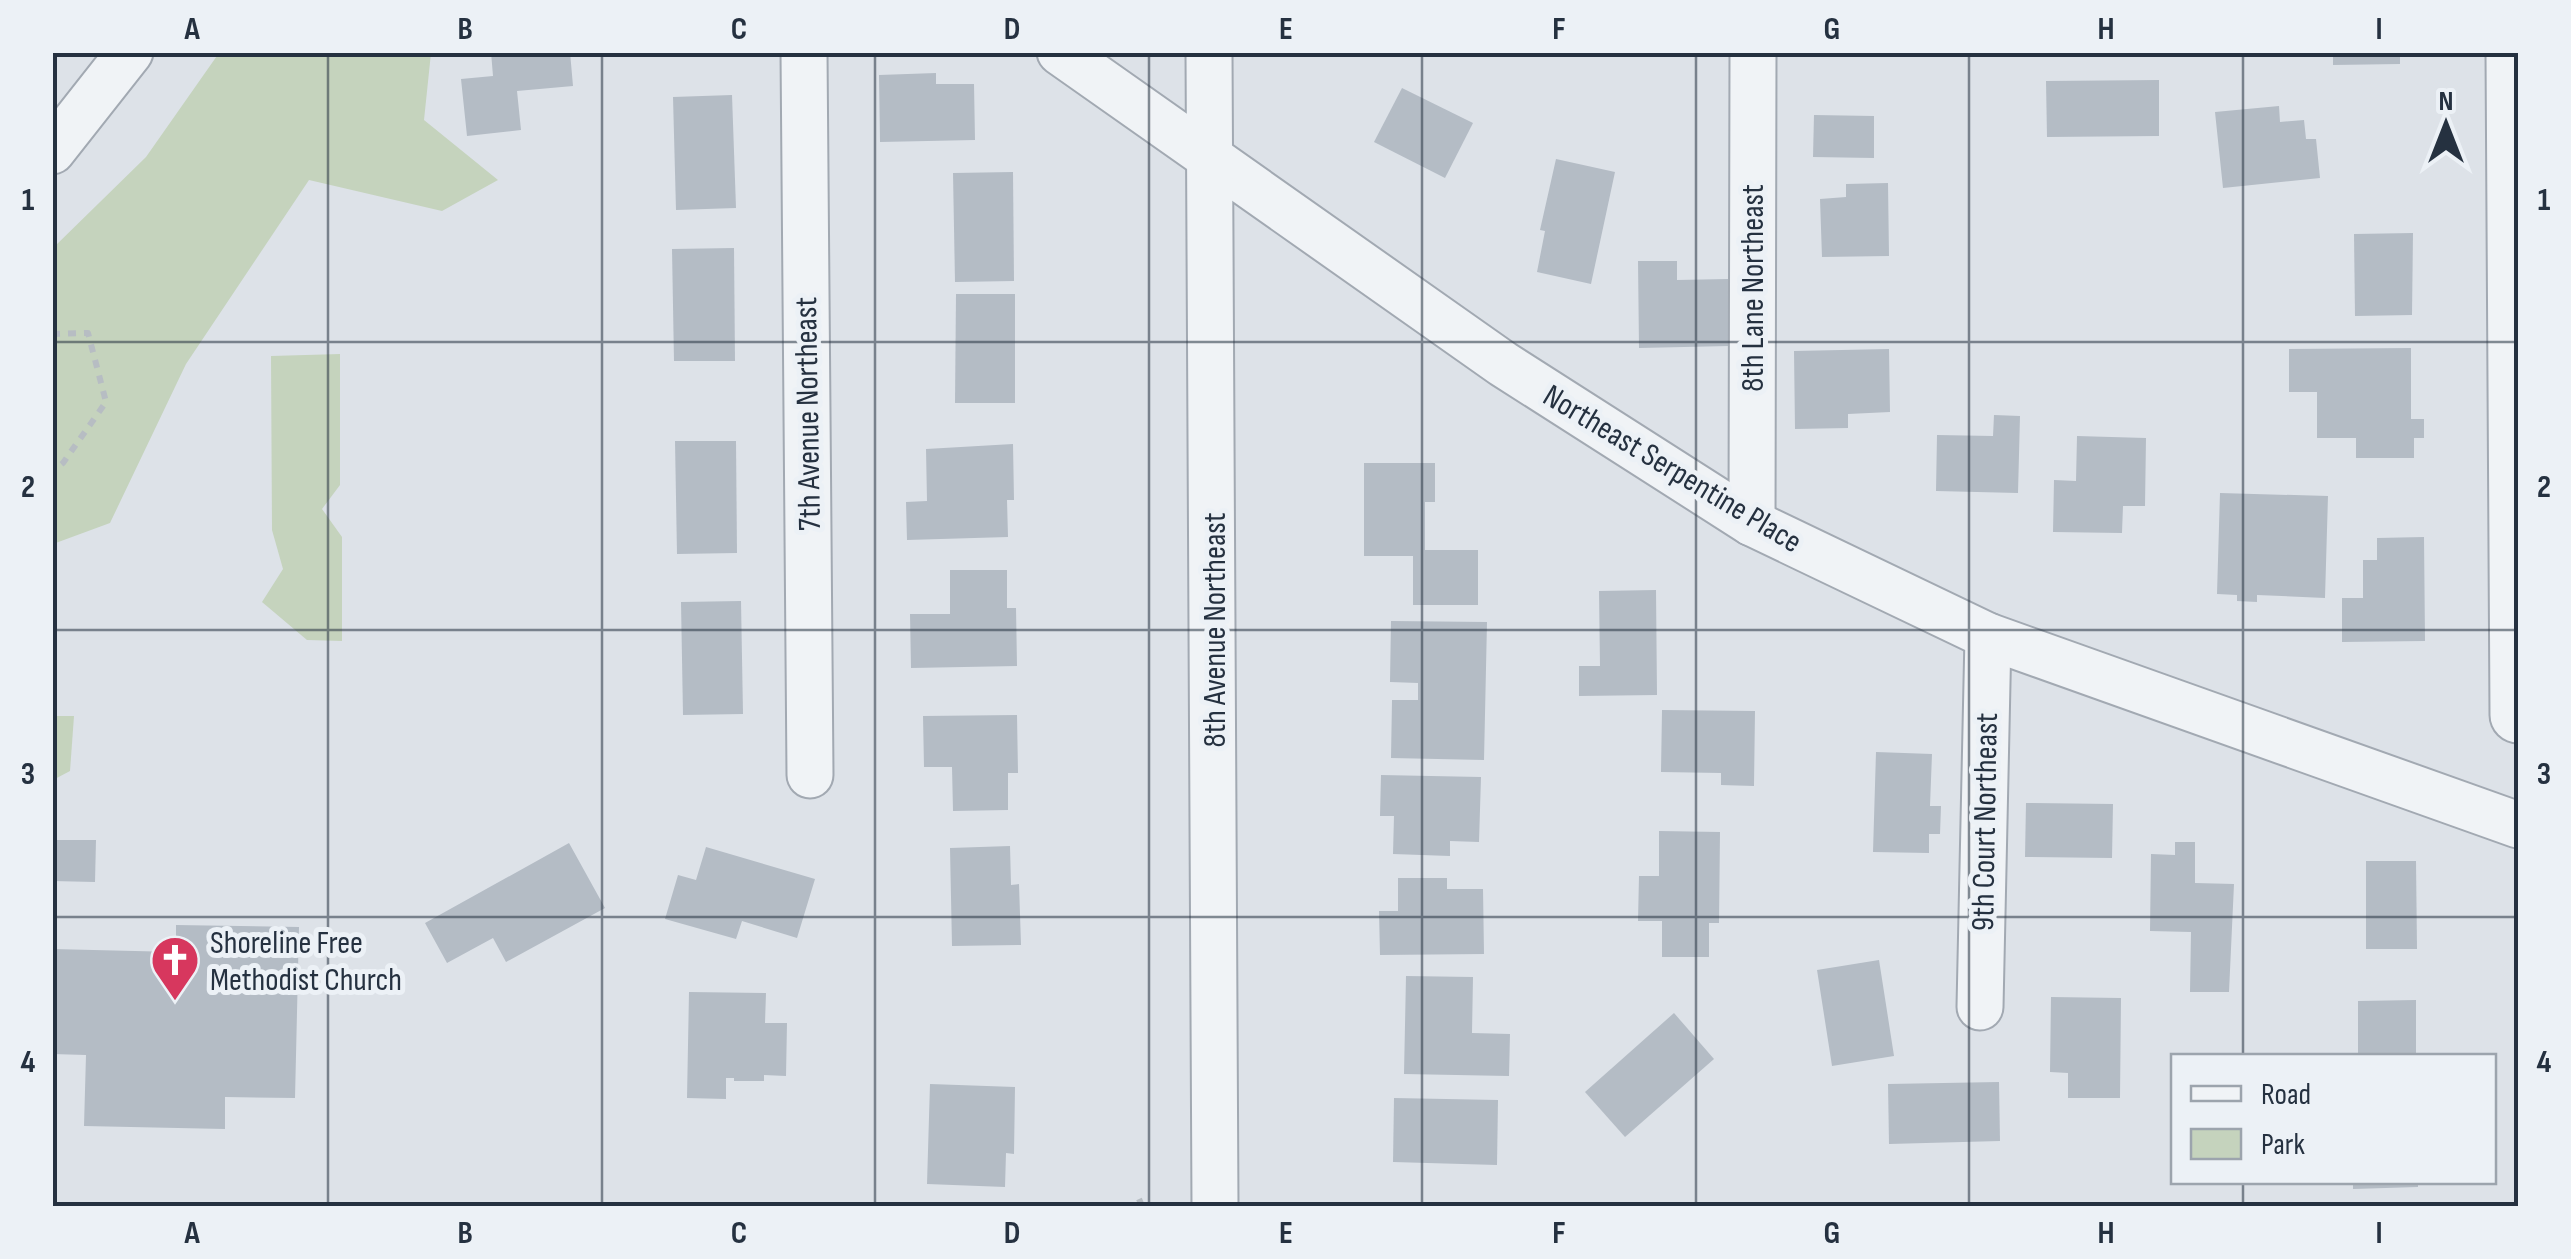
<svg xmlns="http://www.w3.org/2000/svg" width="2571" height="1259" font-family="'Sofia Sans Condensed',sans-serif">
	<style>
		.green { fill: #c5d3bd }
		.building { fill: #b4bcc5 }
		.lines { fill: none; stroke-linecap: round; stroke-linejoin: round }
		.minor-casing { stroke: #a2a9b2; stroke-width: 49 }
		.tertiary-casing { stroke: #a2a9b2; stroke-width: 59 }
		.path { stroke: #b7bdc3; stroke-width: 6; stroke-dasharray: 8 8; stroke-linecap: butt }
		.minor { stroke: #f0f3f6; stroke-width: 45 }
		.tertiary { stroke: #f0f3f6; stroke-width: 55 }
		.grid { fill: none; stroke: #253140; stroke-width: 2.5; stroke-opacity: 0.55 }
		.labels { text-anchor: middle; stroke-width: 10; stroke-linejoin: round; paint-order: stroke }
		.street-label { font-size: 32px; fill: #253140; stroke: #ecf1f6 }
		.poi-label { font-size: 32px; fill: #253140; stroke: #ecf1f6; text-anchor: start }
		.neatline { fill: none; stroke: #253140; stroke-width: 4 }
		.grid-label { font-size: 32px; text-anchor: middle; font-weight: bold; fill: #253140 }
	</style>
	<rect width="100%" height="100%" fill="#dde2e8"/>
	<g class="green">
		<polygon points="219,53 431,53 424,120 498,180 442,211 309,180 186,364 110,523 53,544 53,248 146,157"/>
		<polygon points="340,354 340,485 322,509 342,537 342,641 307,640 262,602 283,569 272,530 271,356"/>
		<polygon points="53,716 74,716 70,771 53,780"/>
	</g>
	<g class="building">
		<polygon points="491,52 570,52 573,86 517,91 521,130 467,136 461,79 493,76"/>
		<polygon points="2333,52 2400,52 2400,64 2333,65"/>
		<polygon points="936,73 936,84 974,84 975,140 880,142 879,75"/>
		<polygon points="2159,80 2159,136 2047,137 2046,81"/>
		<polygon points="1402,88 1473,123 1445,178 1374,142"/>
		<polygon points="732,95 736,208 676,210 673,97"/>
		<polygon points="2279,106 2280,122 2304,120 2306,139 2316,139 2320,178 2223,188 2215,112"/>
		<polygon points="1814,115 1874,116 1874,158 1813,157"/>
		<polygon points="1556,159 1615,172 1591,284 1537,272 1545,231 1540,230"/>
		<polygon points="1013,172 1014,281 955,282 953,173"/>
		<polygon points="1888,183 1889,256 1822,257 1820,199 1846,197 1846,184"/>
		<polygon points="2413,233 2412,315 2355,316 2354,234"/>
		<polygon points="734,248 735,361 674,361 672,249"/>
		<polygon points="1638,261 1677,261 1677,280 1728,279 1729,346 1639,348"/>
		<polygon points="956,294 1015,294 1015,403 955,403"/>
		<polygon points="2411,348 2411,419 2424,419 2424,438 2414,438 2414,458 2356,458 2356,438 2317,438 2317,392 2289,392 2289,349"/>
		<polygon points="1889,349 1890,412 1848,414 1848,428 1795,429 1794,351"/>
		<polygon points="1994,415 2020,416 2018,493 1936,491 1937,435 1993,436"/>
		<polygon points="2077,436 2146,438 2145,506 2123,506 2122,533 2053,532 2054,480 2076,481"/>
		<polygon points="675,441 736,441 737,553 677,554"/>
		<polygon points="1013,444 1014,500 1007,500 1008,537 907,540 906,502 927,501 926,449"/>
		<polygon points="1364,463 1435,463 1435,502 1425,502 1425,550 1478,550 1478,605 1413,605 1413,556 1364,556"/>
		<polygon points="2220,493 2328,496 2325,598 2257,595 2257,602 2237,601 2237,595 2217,594"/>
		<polygon points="2424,537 2425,641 2342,642 2342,598 2363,598 2363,560 2377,560 2377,538"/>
		<polygon points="950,570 1007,570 1007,608 1016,608 1017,666 911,668 910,614 950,614"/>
		<polygon points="1656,590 1657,695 1579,696 1579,666 1600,666 1599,591"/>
		<polygon points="741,601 743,714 683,715 681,602"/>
		<polygon points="1391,621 1487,622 1484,760 1391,758 1392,700 1418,700 1418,683 1390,682"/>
		<polygon points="1662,710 1755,711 1754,786 1721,785 1721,773 1661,772"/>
		<polygon points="1017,715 1018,773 1008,773 1008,810 953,811 952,767 924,767 923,716"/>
		<polygon points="1876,752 1932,754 1930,806 1941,806 1940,834 1929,834 1929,853 1873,852"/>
		<polygon points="1381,775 1481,777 1479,842 1450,841 1450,856 1393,854 1394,816 1380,816"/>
		<polygon points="2026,803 2113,804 2112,858 2025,857"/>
		<polygon points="1659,831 1720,832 1719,923 1709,923 1709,957 1662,957 1662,921 1638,921 1639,876 1659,876"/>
		<polygon points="52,840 96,840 95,882 52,881"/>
		<polygon points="2175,842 2195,842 2195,883 2234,884 2229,992 2190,992 2191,932 2150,931 2151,854 2175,855"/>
		<polygon points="569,843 605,908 506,962 493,938 447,963 425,923"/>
		<polygon points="1010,846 1011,885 1019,884 1021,945 952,946 950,848"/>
		<polygon points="706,847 815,879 797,938 742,921 736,939 665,919 678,875 696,880"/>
		<polygon points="2366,861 2416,861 2417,949 2366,949"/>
		<polygon points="1398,878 1447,878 1447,889 1483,889 1484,954 1380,955 1379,911 1398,911"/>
		<polygon points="176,925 299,927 295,1098 225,1097 225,1129 84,1126 86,1055 52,1054 52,949 176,952"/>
		<polygon points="1879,960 1894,1056 1832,1066 1817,970"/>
		<polygon points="1406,976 1473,977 1472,1033 1510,1034 1509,1076 1404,1074"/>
		<polygon points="689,992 766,993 765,1023 787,1023 786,1076 764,1075 764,1081 734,1081 734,1078 726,1078 726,1099 687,1098"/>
		<polygon points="2051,997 2121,998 2120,1098 2068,1098 2068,1073 2050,1072"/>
		<polygon points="2416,1000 2416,1056 2358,1056 2358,1001"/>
		<polygon points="1674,1013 1714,1059 1625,1137 1585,1092"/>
		<polygon points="1999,1082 2000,1141 1889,1144 1888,1084"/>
		<polygon points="930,1084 1015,1087 1014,1154 1006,1153 1005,1187 927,1184"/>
		<polygon points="1394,1098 1498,1100 1497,1165 1393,1162"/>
		<polygon points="2353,1182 2418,1182 2418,1187 2353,1189"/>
	</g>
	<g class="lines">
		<g class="minor-casing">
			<g id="minor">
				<polyline points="804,52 810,775"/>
				<polyline points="1060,52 1503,364 1752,523 1988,636 2518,825"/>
				<polyline points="1209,52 1215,1206"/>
				<polyline points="52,151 130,52"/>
				<polyline points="1752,523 1753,52"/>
				<polyline points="1980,1007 1988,636"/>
			</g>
		</g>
		<g class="tertiary-casing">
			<polyline id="tertiary" points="2514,52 2518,715"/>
		</g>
		<g class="path">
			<polyline points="52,334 88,333 106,402 63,463 52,472"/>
			<polyline points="1139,1199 1142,1206"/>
		</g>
		<use href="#minor" class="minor"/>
		<use href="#tertiary" class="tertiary"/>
	</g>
	<path class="grid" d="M328,52V1206M602,52V1206M875,52V1206M1149,52V1206M1422,52V1206M1696,52V1206M1969,52V1206M2243,52V1056M52,342H2518M52,630H2518M52,917H2518M2243,1182V1206"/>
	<defs>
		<g id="church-pin" transform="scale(2.5)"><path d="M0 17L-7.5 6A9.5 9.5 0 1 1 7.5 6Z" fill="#d7375e" stroke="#ecf1f6"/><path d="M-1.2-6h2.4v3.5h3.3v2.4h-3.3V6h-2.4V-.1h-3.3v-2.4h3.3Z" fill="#fff"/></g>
	</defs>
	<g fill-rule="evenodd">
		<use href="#church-pin" x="175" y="960"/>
	</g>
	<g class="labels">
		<g class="street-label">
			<text transform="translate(1752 288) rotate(-90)" y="11">8th Lane Northeast</text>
			<text transform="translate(807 414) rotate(-91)" y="11">7th Avenue Northeast</text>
			<text transform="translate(1673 468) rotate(31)" y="11">Northeast Serpentine Place</text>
			<text transform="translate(1214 630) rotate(-90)" y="11">8th Avenue Northeast</text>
			<text transform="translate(1984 822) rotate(-89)" y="11">9th Court Northeast</text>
		</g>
		<g class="poi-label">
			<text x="210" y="953">Shoreline Free<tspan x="210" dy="37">Methodist Church</tspan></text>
		</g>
	</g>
	<rect width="2571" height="1259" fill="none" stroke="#ecf1f6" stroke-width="110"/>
	<rect x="2171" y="1054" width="325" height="130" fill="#ecf1f6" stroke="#9ca4ad" stroke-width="2.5"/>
	<rect x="2191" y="1086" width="50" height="15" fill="#f0f3f6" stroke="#9ca4ad" stroke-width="2.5"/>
	<text x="2261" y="1104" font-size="30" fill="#253140">Road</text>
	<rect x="2191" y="1129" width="50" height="30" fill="#c5d3bd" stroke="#9ca4ad" stroke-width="2.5"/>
	<text x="2261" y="1154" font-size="30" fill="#253140">Park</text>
	<g transform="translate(2446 125)" stroke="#ecf1f6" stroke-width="8" paint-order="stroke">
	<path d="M0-8L18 38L0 25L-18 38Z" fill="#253140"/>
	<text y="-15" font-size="28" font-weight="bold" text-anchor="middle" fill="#253140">N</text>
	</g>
	<rect x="55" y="55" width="2461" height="1149" class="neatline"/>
	<g class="grid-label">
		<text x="192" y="39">A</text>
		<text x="465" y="39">B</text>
		<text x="739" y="39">C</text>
		<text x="1012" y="39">D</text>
		<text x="1286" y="39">E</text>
		<text x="1559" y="39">F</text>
		<text x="1832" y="39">G</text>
		<text x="2106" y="39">H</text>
		<text x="2379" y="39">I</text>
		<text x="28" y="210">1</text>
		<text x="2544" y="210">1</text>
		<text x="28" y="497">2</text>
		<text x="2544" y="497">2</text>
		<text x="28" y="784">3</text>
		<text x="2544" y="784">3</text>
		<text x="28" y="1072">4</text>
		<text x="2544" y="1072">4</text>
		<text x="192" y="1243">A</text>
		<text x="465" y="1243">B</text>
		<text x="739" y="1243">C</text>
		<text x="1012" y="1243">D</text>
		<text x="1286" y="1243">E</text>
		<text x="1559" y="1243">F</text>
		<text x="1832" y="1243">G</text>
		<text x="2106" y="1243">H</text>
		<text x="2379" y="1243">I</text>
	</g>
</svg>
